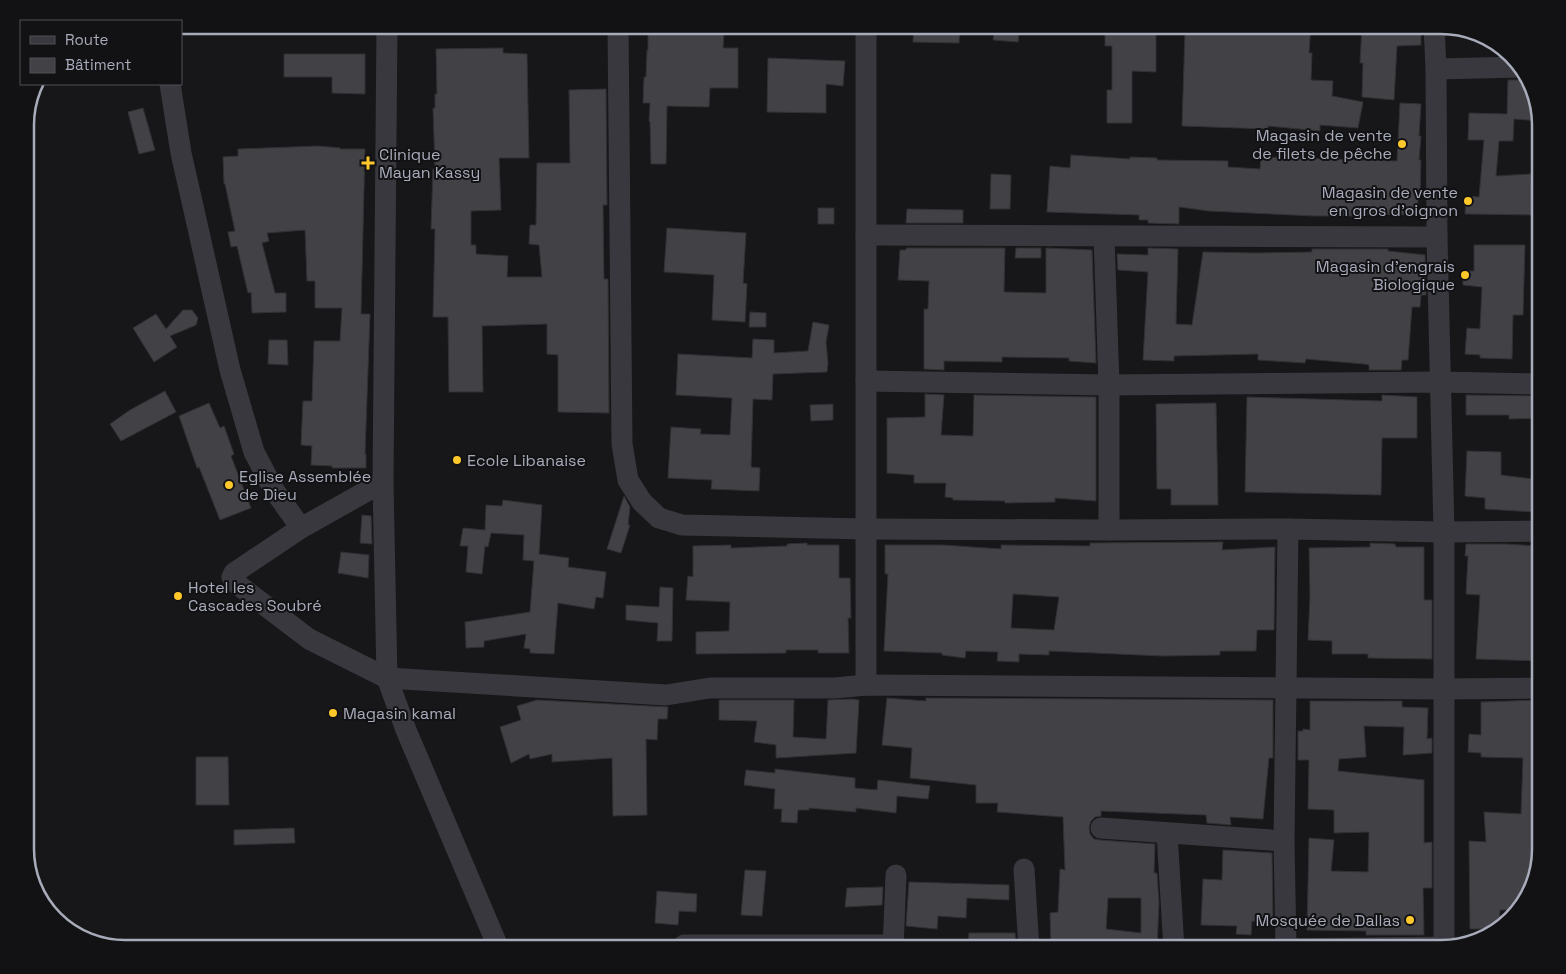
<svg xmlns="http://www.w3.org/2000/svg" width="1566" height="974" font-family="'Space Grotesk',sans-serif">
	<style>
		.building { fill: #414146; stroke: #313135; fill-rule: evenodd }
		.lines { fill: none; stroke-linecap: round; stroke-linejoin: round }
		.minor { stroke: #38383e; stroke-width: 21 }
		.poi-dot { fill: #fec72a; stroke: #121214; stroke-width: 2 }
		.labels { text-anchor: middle; stroke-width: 4; stroke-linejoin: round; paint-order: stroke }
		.poi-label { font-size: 16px; fill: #a8acba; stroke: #121214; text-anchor: start }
		.rim { fill: none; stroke: #a8acba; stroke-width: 2.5 }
	</style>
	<rect width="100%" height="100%" fill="#171719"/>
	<g class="building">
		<polygon points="914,25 960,25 959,43 913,42"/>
		<polygon points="995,25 1020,27 1018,42 993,40"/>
		<polygon points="1105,25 1156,25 1156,72 1132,71 1132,123 1107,123 1107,90 1112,90 1112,46 1105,46"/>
		<polygon points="1218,25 1311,25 1309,53 1312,53 1311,80 1333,81 1332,96 1363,102 1358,128 1320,125 1320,131 1268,126 1268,129 1182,126 1185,31 1218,33"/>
		<polygon points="1362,25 1421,27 1421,45 1397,46 1394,100 1362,97 1363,63 1360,63"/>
		<polygon points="679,28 724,32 723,48 738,48 738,88 710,88 709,107 667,106 666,164 651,164 650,122 649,121 650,103 643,103 644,77 646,77 647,50 648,50 648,32 679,31"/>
		<polygon points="503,48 503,53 527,54 529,158 499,158 501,210 471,211 471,245 476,245 476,254 508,256 507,277 542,277 539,245 529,244 530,225 536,225 537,163 570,163 569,90 606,89 607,205 603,205 604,279 608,279 609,413 558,412 558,355 547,354 547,324 482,326 483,392 449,392 448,317 433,317 435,229 431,229 433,169 435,169 433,108 435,108 435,94 437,94 436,49"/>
		<polygon points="284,54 365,54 365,94 332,93 332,77 284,77"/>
		<polygon points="768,58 845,61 843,86 826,84 826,113 767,112"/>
		<polygon points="1528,77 1540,121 1514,119 1513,141 1499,141 1496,176 1531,174 1532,198 1536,198 1535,215 1465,214 1466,196 1479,197 1484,140 1468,140 1469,113 1507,114 1508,80 1521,80"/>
		<polygon points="1400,103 1421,104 1419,136 1421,136 1419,160 1421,160 1420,199 1418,199 1417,215 1359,214 1359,216 1314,216 1209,211 1179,207 1179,224 1148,223 1148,220 1139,220 1139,215 1047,212 1050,166 1070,168 1071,155 1130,159 1130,157 1157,158 1157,160 1228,161 1228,167 1260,169 1261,157 1397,161"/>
		<polygon points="143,108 155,150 139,154 128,112"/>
		<polygon points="318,146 340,148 340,149 365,149 361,314 370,314 365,454 366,454 366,468 332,468 332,466 311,465 312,446 301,445 303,401 312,401 314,341 340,341 342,308 315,308 315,281 307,281 305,230 267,233 269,241 262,243 275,293 286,293 286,312 252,313 251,292 248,293 237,246 231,247 228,232 235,231 225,184 224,184 223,157 238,156 238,149"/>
		<polygon points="991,174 1011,175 1010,209 990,209"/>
		<rect x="818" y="208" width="16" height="16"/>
		<polygon points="907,209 963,210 963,223 906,223"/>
		<polygon points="667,228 746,233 743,283 747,284 745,322 712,320 714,275 664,272"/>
		<polygon points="1474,245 1525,245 1523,315 1513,315 1512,359 1480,358 1480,355 1465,354 1467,328 1480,329 1482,287 1463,285 1463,271 1474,271"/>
		<polygon points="906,248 1005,248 1004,292 1046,293 1046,248 1092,250 1096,363 1069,361 1069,358 1002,357 1002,362 944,361 944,370 924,369 924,309 928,309 929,281 898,280 900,250 906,250"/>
		<polygon points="1016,248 1041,248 1041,258 1015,258"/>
		<polygon points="1148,248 1178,249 1176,324 1192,325 1203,252 1256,253 1312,252 1312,249 1388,249 1388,251 1425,255 1426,295 1421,295 1420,307 1412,307 1408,360 1402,360 1401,370 1369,370 1369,365 1364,364 1306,359 1305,363 1258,360 1258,354 1174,356 1174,361 1143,360 1148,272 1118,270 1117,254 1148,255"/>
		<polygon points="183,310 192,310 198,318 196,325 170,336 177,347 154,362 133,328 156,314 166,329"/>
		<polygon points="750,312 766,313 766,327 749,327"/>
		<polygon points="813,322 829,325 826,342 828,363 827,372 773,374 772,400 753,399 751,467 760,468 759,491 711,489 712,480 668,478 671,427 701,429 700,434 730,435 732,398 676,395 678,354 752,358 753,339 774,340 774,353 808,351"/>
		<polygon points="269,340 287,340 288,365 268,364"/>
		<polygon points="165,391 176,412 121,441 110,424 130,410"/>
		<polygon points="925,394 944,395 941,435 973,436 974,395 1096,397 1096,501 1055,498 1055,502 1005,503 1005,501 953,500 953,498 945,497 946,483 914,483 914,475 887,473 887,418 925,417"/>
		<polygon points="1382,395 1417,397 1417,438 1382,438 1381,495 1245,492 1247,397 1382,401"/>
		<polygon points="1466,395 1541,396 1541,418 1509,419 1509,415 1466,415"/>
		<polygon points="209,403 220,428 224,426 234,454 231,456 251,508 220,520 199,467 197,468 179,416"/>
		<polygon points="1216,403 1218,505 1171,505 1171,489 1157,489 1156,404"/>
		<polygon points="833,404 833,420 811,421 810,405"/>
		<polygon points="1467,451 1501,452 1501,475 1541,480 1541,511 1534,512 1485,509 1485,498 1465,496"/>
		<polygon points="624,496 630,507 628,525 630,525 621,553 607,549"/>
		<polygon points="503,500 542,505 539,554 569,558 568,567 606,572 603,598 596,597 594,609 558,603 554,654 530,653 530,649 524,648 526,634 484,641 484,647 466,648 465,622 530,612 534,561 523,560 524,535 491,533 488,547 485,546 482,574 466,572 468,546 460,546 463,528 485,530 486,505 502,506"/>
		<polygon points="362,515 371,516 372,544 360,543"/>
		<path d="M1223,542L1222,550L1275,547L1274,630H1257L1256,651H1220V655L1163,656L1049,651V655L1019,654V662L997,661L998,652L966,651L965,658L942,655V653L884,651L888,574H885V545H943L1001,549V545L1090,546V543ZM1013,594L1059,597L1054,630L1011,628Z"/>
		<polygon points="807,543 807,545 839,545 839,578 850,578 851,618 848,618 849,653 818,653 818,650 786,650 786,653 696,654 696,632 729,631 730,602 686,600 688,576 693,577 693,546 731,545 731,548 787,546 787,544"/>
		<polygon points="1370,543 1395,544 1396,547 1424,547 1424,600 1432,600 1432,659 1368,658 1368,654 1332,654 1332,641 1308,640 1310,596 1309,548 1370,547"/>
		<polygon points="1466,544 1505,544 1537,546 1536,573 1541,573 1541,661 1476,659 1480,595 1466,594 1468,556 1465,556"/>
		<polygon points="341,552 369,555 368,578 338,573"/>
		<polygon points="660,587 673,588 672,641 657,641 658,623 626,620 626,605 659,607"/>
		<path d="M887,698L926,701V698L1273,700V758H1269L1263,819L1230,817L1231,825L1207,823L1206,815L1101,811V816L1095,817L1091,821L1089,827L1090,834L1094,839L1100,840L1155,844L1154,873H1157L1159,903L1157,949H1051L1050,913L1058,912L1060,869L1065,870L1063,817L997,812L998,803H976V785L910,778L912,748L882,745ZM1108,898H1141V933L1106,929Z"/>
		<polygon points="852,699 859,700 856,753 776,758 776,745 754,742 757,721 719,720 719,700 794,700 793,737 826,739 828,700"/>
		<polygon points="537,700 668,707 667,719 658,719 657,740 646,739 647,815 613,816 612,758 552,762 552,754 530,759 529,754 511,763 500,727 521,720 517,706"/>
		<polygon points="1541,700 1541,844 1535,844 1534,873 1524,905 1519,910 1500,910 1499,929 1470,929 1469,841 1486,842 1484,812 1521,814 1523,758 1481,757 1481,753 1468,752 1469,734 1481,735 1481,702"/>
		<polygon points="1310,701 1402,701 1402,707 1428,708 1427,739 1432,738 1432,753 1403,755 1404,727 1364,726 1366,757 1339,759 1338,771 1424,780 1424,843 1432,842 1432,888 1423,888 1424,935 1366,935 1366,931 1307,930 1309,838 1334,840 1331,871 1368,872 1369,832 1334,833 1334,810 1308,809 1309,760 1298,760 1298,731 1303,731 1303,729 1310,730"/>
		<polygon points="196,757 228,757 229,805 196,805"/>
		<polygon points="775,769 855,778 855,788 877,790 878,780 930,786 928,799 897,796 896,813 856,808 856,812 809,808 809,810 798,810 797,823 781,822 782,809 774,809 775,789 744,785 746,770 775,773"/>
		<polygon points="294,828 295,843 234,845 234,830"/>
		<polygon points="1223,850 1272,853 1273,923 1252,921 1251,935 1236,934 1237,926 1201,925 1203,879 1222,880"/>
		<polygon points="745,870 766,871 762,916 741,915"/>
		<polygon points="909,882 1009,885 1009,900 967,898 966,918 938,916 937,929 906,926"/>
		<polygon points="883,887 882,905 845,907 847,888"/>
		<polygon points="657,891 697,894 696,912 679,911 678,925 655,923"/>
		<polygon points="969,933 1015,933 1016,949 968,949"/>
	</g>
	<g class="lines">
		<g class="minor">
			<polyline points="387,25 383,482 387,678 406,730 499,949"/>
			<polyline points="618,25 622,444 628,480 642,502 659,518 682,525 866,529 1109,530 1288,529 1444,532 1541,531"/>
			<polyline points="1434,25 1436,69 1437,237 1444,532 1444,948"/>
			<polyline points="1436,69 1521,67"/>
			<polyline points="170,84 181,153 230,370 254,452 274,490 301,528"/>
			<polyline points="866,235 1437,237"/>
			<polyline points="1104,236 1109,385 1109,530"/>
			<polyline points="866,381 1109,385 1440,382 1541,384"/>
			<polyline points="383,482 301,528 234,573 232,577 237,584 309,639 387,678 666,695 710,688 835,688 866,685 1444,689 1541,688"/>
			<polyline points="866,685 866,25"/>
			<polyline points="1101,828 1284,841"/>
			<polyline points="1167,833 1174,949"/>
			<polyline points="1024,869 1029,949"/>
			<polyline points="684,945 893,945"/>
			<polyline points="1286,948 1284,841 1288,529"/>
			<polyline points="893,949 896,875"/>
			<polyline points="1279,949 1450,947"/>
		</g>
	</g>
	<g class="poi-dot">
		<circle cx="1402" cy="144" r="5"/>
		<path d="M365.5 155.5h5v5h5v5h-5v5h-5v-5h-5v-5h5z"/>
		<circle cx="1468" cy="201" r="5"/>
		<circle cx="1465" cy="275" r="5"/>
		<circle cx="457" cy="460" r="5"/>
		<circle cx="229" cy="485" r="5"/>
		<circle cx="178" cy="596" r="5"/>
		<circle cx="333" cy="713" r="5"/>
		<circle cx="1410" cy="920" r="5"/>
	</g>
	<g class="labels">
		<g class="poi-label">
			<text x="1392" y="141" text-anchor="end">Magasin de vente<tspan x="1392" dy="18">de filets de pêche</tspan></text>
			<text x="379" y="160">Clinique<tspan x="379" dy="18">Mayan Kassy</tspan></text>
			<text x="1458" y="198" text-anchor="end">Magasin de vente<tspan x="1458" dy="18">en gros d'oignon</tspan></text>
			<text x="1455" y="272" text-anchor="end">Magasin d'engrais<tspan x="1455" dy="18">Biologique</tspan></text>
			<text x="467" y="466">Ecole Libanaise</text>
			<text x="239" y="482">Eglise Assemblée<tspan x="239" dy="18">de Dieu</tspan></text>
			<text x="188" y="593">Hotel les<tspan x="188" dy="18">Cascades Soubré</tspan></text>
			<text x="343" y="719">Magasin kamal</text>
			<text x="1400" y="926" text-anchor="end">Mosquée de Dallas</text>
		</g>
	</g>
	<path d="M0 0H1566V974H0ZM125 34H1441A91 91 0 0 1 1532 125V849A91 91 0 0 1 1441 940H125A91 91 0 0 1 34 849V125A91 91 0 0 1 125 34Z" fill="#121214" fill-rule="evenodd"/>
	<path class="rim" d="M125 34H1441A91 91 0 0 1 1532 125V849A91 91 0 0 1 1441 940H125A91 91 0 0 1 34 849V125A91 91 0 0 1 125 34Z"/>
	<rect x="20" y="20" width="162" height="65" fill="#121214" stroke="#4e5056"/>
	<rect x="30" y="36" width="25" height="8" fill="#38383e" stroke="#4e5056"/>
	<text x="65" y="45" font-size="15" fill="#a8acba">Route</text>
	<rect x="30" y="58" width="25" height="15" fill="#414146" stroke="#4e5056"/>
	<text x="65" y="70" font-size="15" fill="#a8acba">Bâtiment</text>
</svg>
